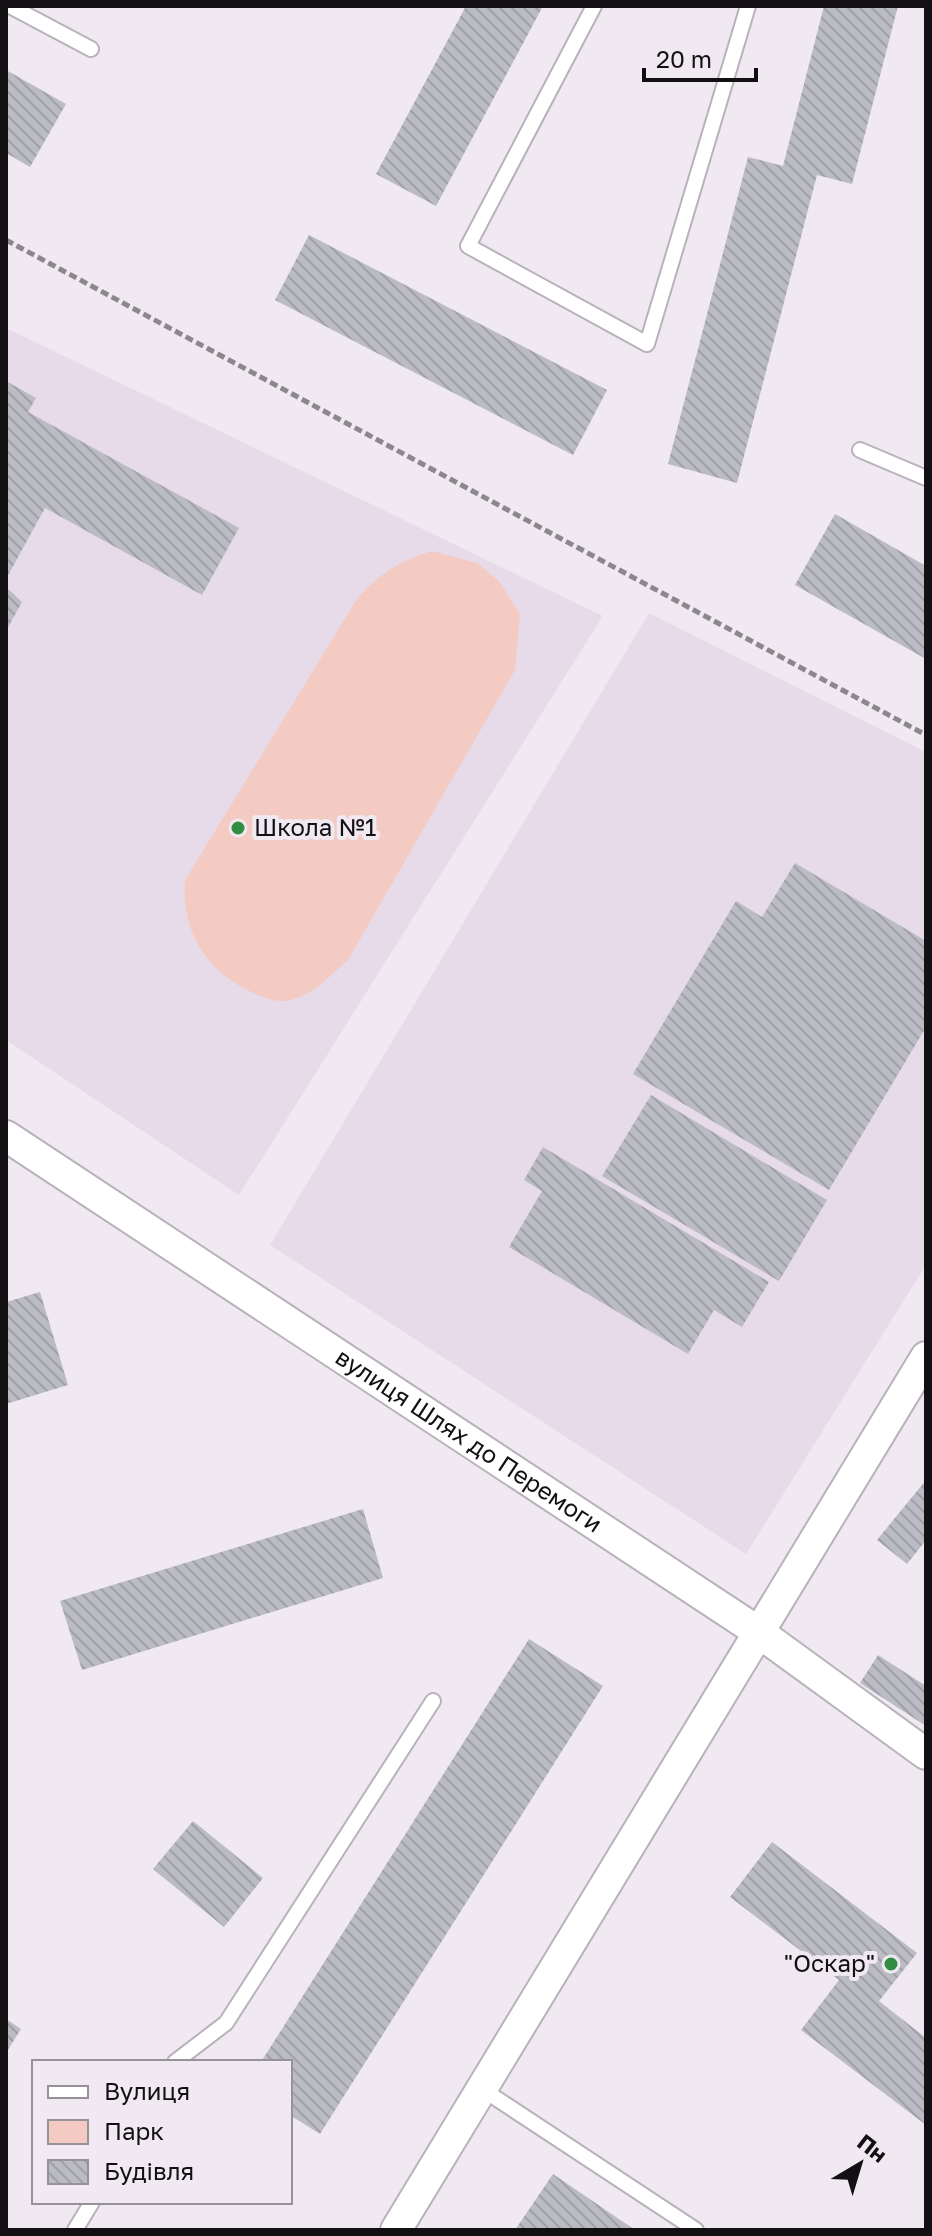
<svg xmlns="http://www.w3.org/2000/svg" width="932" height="2236" font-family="'Golos Text',sans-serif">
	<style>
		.built { fill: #e7dbe9 }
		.green { fill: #f3cbc3 }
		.building { fill: url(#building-back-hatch) }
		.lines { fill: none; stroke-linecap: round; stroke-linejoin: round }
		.lane-casing { stroke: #b8b2ba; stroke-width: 18 }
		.street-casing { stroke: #b8b2ba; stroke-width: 34 }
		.path { stroke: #8c878d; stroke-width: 5; stroke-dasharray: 8 4; stroke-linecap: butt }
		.lane { stroke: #fff; stroke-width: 14 }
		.street { stroke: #fff; stroke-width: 30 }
		.poi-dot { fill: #318d3f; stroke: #f0e9f1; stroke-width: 3 }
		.labels { text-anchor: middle; stroke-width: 8; stroke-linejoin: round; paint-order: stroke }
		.poi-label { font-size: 24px; fill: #121013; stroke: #f0e9f1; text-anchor: start }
		.street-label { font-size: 24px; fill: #121013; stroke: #f0e9f1 }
	</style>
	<defs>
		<pattern id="building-back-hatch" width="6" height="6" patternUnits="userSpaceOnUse" patternTransform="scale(2)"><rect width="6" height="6" fill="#bbbbc4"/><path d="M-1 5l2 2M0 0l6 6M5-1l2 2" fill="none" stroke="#a0a0a8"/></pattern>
	</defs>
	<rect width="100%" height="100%" fill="#f0e9f1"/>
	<g class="built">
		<polygon points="6,328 603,616 239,1195 6,1040"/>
		<polygon points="649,613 926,752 926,1265 746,1554 270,1245"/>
	</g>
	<path class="green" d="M432,551L477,563L499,581L520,614L515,670L348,960C330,976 310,998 285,1001C275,1002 258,995 249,991C204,969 181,929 185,880L357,599C380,573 399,561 432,551Z"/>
	<g class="building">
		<polygon points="466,6 543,6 436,206 376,174"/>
		<polygon points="824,6 898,6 852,184 817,175 737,483 668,464 748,157 783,166"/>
		<polygon points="6,70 66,104 30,167 6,153"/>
		<polygon points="309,235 607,390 573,455 275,300"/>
		<polygon points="6,381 36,398 28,412 239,528 202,595 45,508 6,579"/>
		<polygon points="835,514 926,566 926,659 795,585"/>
		<polygon points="6,587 22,602 6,631"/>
		<polygon points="795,863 926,941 926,1027 829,1190 633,1074 736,901 762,917"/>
		<polygon points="651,1095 827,1200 779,1281 602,1176"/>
		<polygon points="543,1147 769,1282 742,1327 714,1310 688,1354 509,1247 542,1191 524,1180"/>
		<polygon points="40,1292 68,1385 6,1404 6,1302"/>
		<polygon points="926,1480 926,1540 907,1564 877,1540"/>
		<polygon points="363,1509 383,1578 82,1670 60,1601"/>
		<polygon points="529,1639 603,1686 320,2134 290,2115 290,2062 261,2062"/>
		<polygon points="878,1655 926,1686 926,1726 860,1683"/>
		<polygon points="193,1821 263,1878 224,1927 153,1869"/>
		<polygon points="772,1842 917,1953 879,2001 926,2038 926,2125 801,2030 839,1980 730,1897"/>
		<polygon points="6,2019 21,2029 6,2053"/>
		<polygon points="553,2174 635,2230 515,2230"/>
	</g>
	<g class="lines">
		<g class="lane-casing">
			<g id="lane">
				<polyline points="10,6 91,49"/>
				<polyline points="594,6 468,246 647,344 748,6"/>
				<polyline points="860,450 926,478"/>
				<polyline points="175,2062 226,2023 433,1701"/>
				<polyline points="482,2089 696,2230"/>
				<polyline points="75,2230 92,2202"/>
			</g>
		</g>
		<g class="street-casing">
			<g id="street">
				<path id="s1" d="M6,1136L757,1631L926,1754"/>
				<polyline points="396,2230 926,1357"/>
			</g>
		</g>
		<polyline class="path" points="6,240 926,735"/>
		<use href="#lane" class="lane"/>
		<use href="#street" class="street"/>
	</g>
	<g class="poi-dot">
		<circle cx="238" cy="828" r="8"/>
		<circle cx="891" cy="1964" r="8"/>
	</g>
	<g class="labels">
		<g class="poi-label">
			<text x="254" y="836">Школа №1</text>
			<text x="875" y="1972" text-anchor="end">"Оскар"</text>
		</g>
		<g class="street-label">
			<text dy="8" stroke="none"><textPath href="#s1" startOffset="554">вулиця Шлях до Перемоги</textPath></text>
		</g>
	</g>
	<rect width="932" height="2236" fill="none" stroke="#121013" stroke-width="16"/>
	<rect x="32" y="2060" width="260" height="144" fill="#f0e9f1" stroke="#979298" stroke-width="2"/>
	<rect x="48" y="2086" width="40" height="12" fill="#ffffff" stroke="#979298" stroke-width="2"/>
	<text x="104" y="2100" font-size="24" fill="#121013">Вулиця</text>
	<rect x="48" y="2120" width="40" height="24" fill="#f3cbc3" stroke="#979298" stroke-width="2"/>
	<text x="104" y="2140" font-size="24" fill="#121013">Парк</text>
	<rect x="48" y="2160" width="40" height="24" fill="url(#building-back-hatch)" stroke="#979298" stroke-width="2"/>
	<text x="104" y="2180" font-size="24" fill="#121013">Будівля</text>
	<g transform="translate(860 2164) rotate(38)" stroke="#f0e9f1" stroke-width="6" paint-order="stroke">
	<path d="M0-6L14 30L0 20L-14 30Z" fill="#121013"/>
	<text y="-12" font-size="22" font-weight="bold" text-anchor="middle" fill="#121013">Пн</text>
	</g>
	<path d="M644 68v12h112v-12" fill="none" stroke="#121013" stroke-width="4"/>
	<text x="656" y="68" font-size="24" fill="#121013" stroke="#f0e9f1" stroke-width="6" paint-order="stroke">20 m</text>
</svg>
